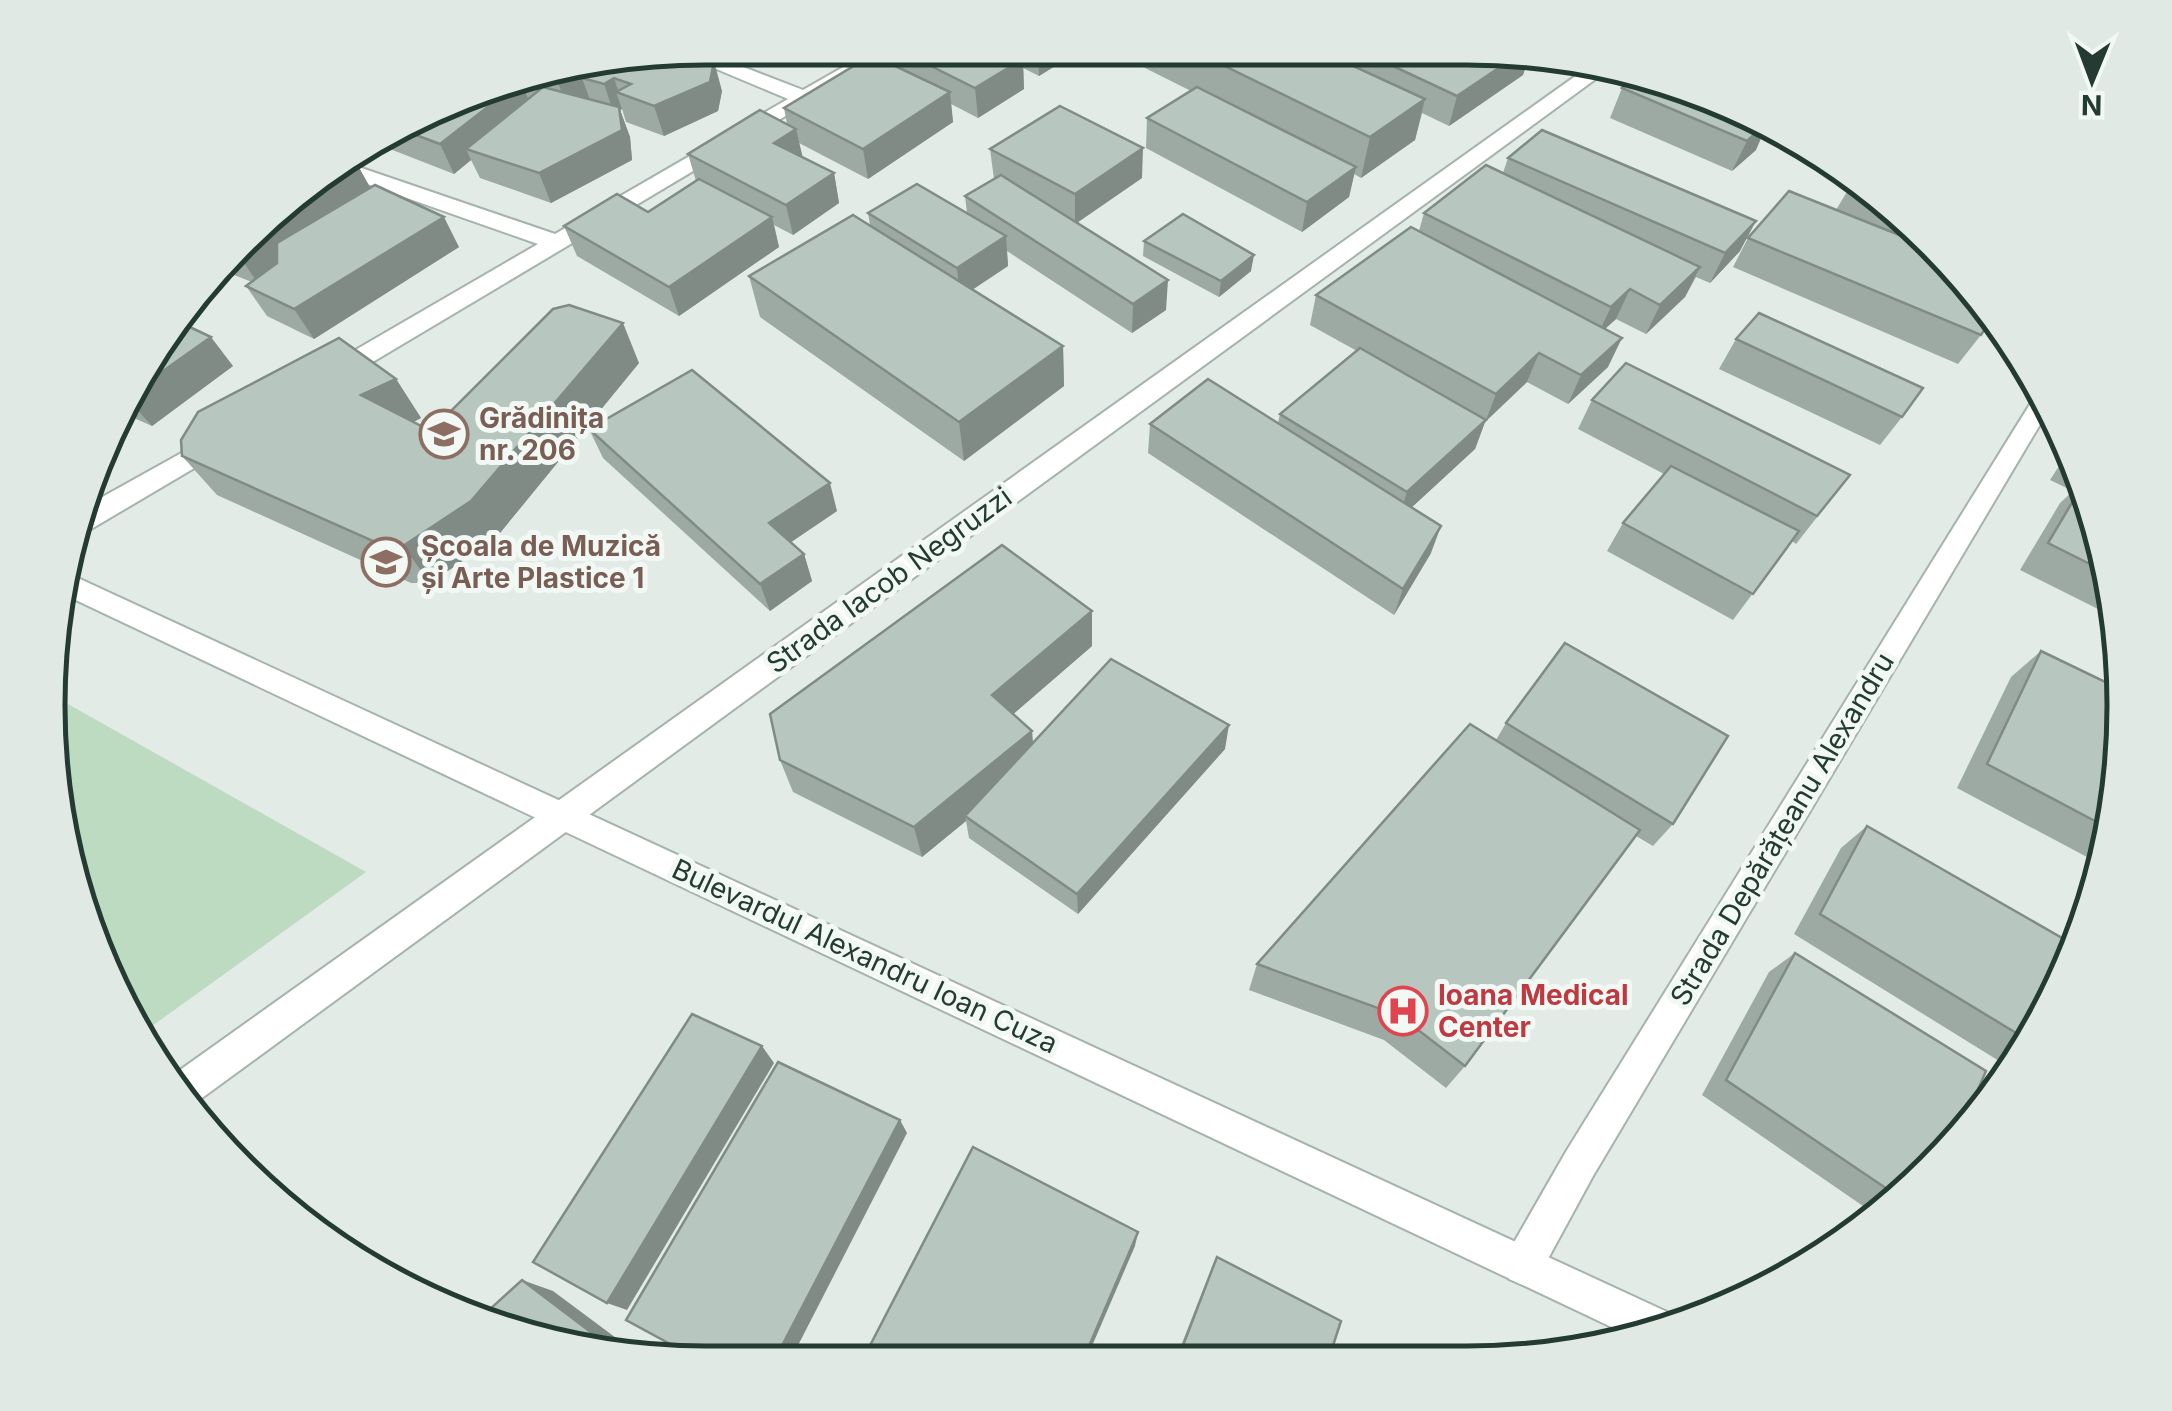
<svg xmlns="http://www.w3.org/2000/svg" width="2172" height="1411" font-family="Inter,sans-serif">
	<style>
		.green { fill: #bcdbc1 }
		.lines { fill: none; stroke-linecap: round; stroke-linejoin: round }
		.minor-casing { stroke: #a5b3ac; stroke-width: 4 }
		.tertiary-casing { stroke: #a5b3ac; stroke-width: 4 }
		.minor { fill: #fff; fill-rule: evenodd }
		.tertiary { fill: #fff; fill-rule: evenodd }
		.wall { fill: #9daaa4 }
		.shaded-wall { fill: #808b86 }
		.building { fill: #b7c6bf; stroke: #808b86; stroke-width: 2.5 }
		.labels { text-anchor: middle; stroke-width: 10; stroke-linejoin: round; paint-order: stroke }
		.education-label { font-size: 28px; font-weight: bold; fill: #785e54; stroke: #f2f8f4; text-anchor: start }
		.street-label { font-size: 28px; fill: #233b32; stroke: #f2f8f4 }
		.health-label { font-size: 28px; font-weight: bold; fill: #be3a42; stroke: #f2f8f4; text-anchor: start }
		.rim { fill: none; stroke: #233b32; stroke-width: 5 }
	</style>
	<rect width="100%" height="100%" fill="#e2ebe6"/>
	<polygon class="green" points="52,696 52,695 366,872 141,1034 70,875"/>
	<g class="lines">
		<g class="minor-casing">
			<g id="minor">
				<polygon points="697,49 803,90 875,49 898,49 339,382 321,382 318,376 321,370 538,244 327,170 338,160 555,234 788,99 676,52"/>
				<polygon points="1591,65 1608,70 191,1106 166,1080"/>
				<polygon points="2040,388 2051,406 1593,1176 1537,1279 1523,1285 1509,1279 1503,1265 1509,1251 1567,1150"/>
				<polygon points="221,431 230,433 234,440 230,447 86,532 74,535 79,510"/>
			</g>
		</g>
		<g class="tertiary-casing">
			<polygon id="tertiary" points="67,573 1678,1317 1681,1324 1639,1340 63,594"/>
		</g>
		<use href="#minor" class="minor"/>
		<use href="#tertiary" class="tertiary"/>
	</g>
	<g class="wall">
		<polygon points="890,49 1081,50 1039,76 1023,68 1024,89 978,118 951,104 953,122 868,179 799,143 803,158 834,173 839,203 793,235 774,225 779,247 679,316 577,256 564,226 648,212 696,181 688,154 787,124 784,108 893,65"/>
		<polygon points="691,50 722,91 718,111 664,136 626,122 622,109 620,110 630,137 632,160 551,203 480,178 471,160 454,174 372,142 495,82 518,80 518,78"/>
		<polygon points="1137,50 1325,53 1530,53 1523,75 1449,126 1422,113 1415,140 1361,178 1354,174 1349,197 1302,232 1146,148 1147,118 1191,91 1137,64"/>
		<polygon points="1622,88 1757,115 1756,150 1732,171 1610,118"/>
		<polygon points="990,149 1142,178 1077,223 1166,310 1132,333 1007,251 1008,266 973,289 1063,346 1064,386 964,461 760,317 749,276 870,225 868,213 967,213 965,196 994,179"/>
		<polygon points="340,158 357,164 370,188 459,247 314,339 267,316 246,286 252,282 221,270"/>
		<polygon points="1508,158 1740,251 1710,283 1696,277 1685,297 1646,334 1616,319 1605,329 1608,367 1568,404 1527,382 1485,422 1475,449 1412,507 1431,553 1394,615 1148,453 1150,424 1278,423 1280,414 1357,351 1310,325 1316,295 1419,231 1424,213 1503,173"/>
		<polygon points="1854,180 1900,210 1988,304 1981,335 1958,364 1733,267 1748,238 1836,210"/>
		<polygon points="1144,241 1251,271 1219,297 1143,256"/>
		<polygon points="175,320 233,366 152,426 125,414"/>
		<polygon points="1736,339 1902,417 1880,445 1719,369"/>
		<polygon points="639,363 495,539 430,583 411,583 217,495 182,456 396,379 421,418 414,422 431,431"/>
		<polygon points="1592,400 1850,475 1796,544 1792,541 1733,620 1607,551 1623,523 1664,474 1578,429"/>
		<polygon points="589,429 837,511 791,542 804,554 812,581 770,611 603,458"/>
		<polygon points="2070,449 2102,535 2116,618 2020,570 2060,503 2073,491 2050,480"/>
		<polygon points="1092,646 1013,714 1032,731 1033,743 1225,749 1078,914 969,838 966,821 922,857 793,792 780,760"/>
		<polygon points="2041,651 2119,791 2102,865 1957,788 2011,677"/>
		<polygon points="1506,723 1673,824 1653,846 1636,836 1465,1066 1446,1088 1384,1040 1249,990 1257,964 1496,740"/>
		<polygon points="1867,826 2037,1034 2012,1069 1794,934 1841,848"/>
		<polygon points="1795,953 1953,1147 1879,1217 1702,1095 1769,972"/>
		<polygon points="1217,1257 1328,1361 1175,1361 1212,1267"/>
	</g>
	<g class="shaded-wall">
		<polygon points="1038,50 1081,50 1039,76"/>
		<polygon points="1521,53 1530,53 1523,75 1449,126 1457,96"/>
		<polygon points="1023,59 1024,89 978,118 975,88"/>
		<polygon points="714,61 722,91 718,111 664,136 654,106"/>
		<polygon points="582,78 593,108 570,113 558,83"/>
		<polygon points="614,78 619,93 616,92 622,109 620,110 630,137 632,160 551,203 539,173 614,114 604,84"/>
		<polygon points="521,81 533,111 466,149 471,160 454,174 440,144"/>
		<polygon points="950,92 953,122 868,179 863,149"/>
		<polygon points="1425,99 1415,140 1361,178 1370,137"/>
		<polygon points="1768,122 1756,150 1732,171 1747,141"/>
		<polygon points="796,129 803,159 774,143"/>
		<polygon points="1143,148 1142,178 1075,224 1075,194"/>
		<polygon points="357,164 380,205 259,285 238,254 284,211"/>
		<polygon points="1356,167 1349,197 1302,232 1307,202"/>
		<polygon points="834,173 839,203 793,235 786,205"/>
		<polygon points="444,217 459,247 314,339 294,309"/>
		<polygon points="772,217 779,247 679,316 669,287"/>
		<polygon points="1756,221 1740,251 1710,283 1725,253"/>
		<polygon points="1006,236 1008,266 960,298 957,268"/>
		<polygon points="1254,255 1251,271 1219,297 1221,281"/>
		<polygon points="1700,267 1685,297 1646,334 1660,305"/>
		<polygon points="1168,280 1166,310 1132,333 1133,304"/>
		<polygon points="1630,289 1616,319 1597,336 1611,307"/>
		<polygon points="623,323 639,363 495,539 430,583 403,546"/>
		<polygon points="211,337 233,366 152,426 131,403 139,388"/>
		<polygon points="1622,338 1608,367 1568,404 1581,375"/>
		<polygon points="1063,346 1064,386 964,461 959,422"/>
		<polygon points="1539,353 1527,382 1485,422 1475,449 1398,520 1407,492 1486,420 1496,394"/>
		<polygon points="396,379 421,418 388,434 361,395"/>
		<polygon points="830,483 837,511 778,551 769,523"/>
		<polygon points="1441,526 1431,553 1394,615 1403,589"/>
		<polygon points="804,554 812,581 770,611 760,584"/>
		<polygon points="1092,611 1092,646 996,729 992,695"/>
		<polygon points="1229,725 1225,749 1078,914 1077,894"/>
		<polygon points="1032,731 1034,764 965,816 966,821 922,857 914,827"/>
		<polygon points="762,1046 774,1063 627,1310 607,1303"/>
		<polygon points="900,1120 907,1133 791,1359 775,1359"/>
		<polygon points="282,1204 315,1216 332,1238 286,1209"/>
		<polygon points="1138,1232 1135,1246 1086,1360 1083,1360"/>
		<polygon points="522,1280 553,1291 643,1358 625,1358"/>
	</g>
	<g class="building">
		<polygon points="897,49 1002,50 1023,59 975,88"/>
		<polygon points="691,50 714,61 710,82 654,106 616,92 631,84 614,78 604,84 582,78 558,83 540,75"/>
		<polygon points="1194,51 1323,52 1425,99 1370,137"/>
		<polygon points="1363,52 1521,53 1457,96"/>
		<polygon points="872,55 950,92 863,149 784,108"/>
		<polygon points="1634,78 1757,115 1768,122 1747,141 1622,88"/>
		<polygon points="516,79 521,81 440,144 400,129 495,82"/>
		<polygon points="543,87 619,107 622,130 539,173 466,149"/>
		<polygon points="1197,87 1356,167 1307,202 1147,118"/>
		<polygon points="1060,106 1143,148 1075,194 990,149"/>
		<polygon points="760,110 796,129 774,143 834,173 786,205 688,154"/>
		<polygon points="1542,130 1756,221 1725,253 1508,158"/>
		<polygon points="339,159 357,164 284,211"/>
		<polygon points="1486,165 1700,267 1660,305 1630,289 1611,307 1424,213"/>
		<polygon points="1001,175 1168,280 1133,304 965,196"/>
		<polygon points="699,179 772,217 669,287 564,226 617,194 648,212"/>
		<polygon points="1854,180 1870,191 1851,183"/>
		<polygon points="917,184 1006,236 957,268 868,213"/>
		<polygon points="375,185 444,217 294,309 246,286 277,263 277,243"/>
		<polygon points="1789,191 1937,250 1988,304 1994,314 1981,335 1748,238"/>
		<polygon points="1183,214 1254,255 1221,281 1144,241"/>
		<polygon points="853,215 1063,346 959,422 749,276"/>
		<polygon points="1411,227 1622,338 1581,375 1539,353 1496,394 1316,295"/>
		<polygon points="569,305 623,323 471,501 403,546 384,546 182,456 181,440 198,412 339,338 396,379 361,395 431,431 553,309"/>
		<polygon points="1759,313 1923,388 1902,417 1736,339"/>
		<polygon points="175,320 211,337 139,388"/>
		<polygon points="1360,348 1486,420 1407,492 1280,414"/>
		<polygon points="1626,363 1850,475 1817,516 1592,400"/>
		<polygon points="692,370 830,483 769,523 804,554 760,584 589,429"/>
		<polygon points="1208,379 1441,526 1403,589 1150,424"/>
		<polygon points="1671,466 1799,531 1753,594 1623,523"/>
		<polygon points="2083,484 2102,535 2108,573 2048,543"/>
		<polygon points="1002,545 1092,611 992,695 1032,731 914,827 780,760 770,714"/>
		<polygon points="1565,643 1728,736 1673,824 1506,723"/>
		<polygon points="2041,651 2122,690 2119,791 2110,829 1987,764"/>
		<polygon points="1111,659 1229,725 1077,894 965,816"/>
		<polygon points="1470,724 1640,830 1465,1066 1400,1016 1257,964"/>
		<polygon points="1867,826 2076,946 2037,1034 2031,1042 1820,914"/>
		<polygon points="1795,953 1986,1071 1953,1147 1899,1197 1726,1080"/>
		<polygon points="692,1014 762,1046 607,1303 533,1262"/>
		<polygon points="778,1062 900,1120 775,1359 696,1358 626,1320"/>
		<polygon points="973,1147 1138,1232 1083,1360 863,1359"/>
		<polygon points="1217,1257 1341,1321 1328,1361 1177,1361"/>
		<polygon points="522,1280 625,1358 478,1320"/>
	</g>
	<defs>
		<g id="school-ring" transform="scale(2.5)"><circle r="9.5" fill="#f2f8f4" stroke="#8d6e63" stroke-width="1.5"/><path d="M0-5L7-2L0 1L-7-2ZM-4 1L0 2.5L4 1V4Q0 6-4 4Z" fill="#8d6e63"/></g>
		<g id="hospital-ring" transform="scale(2.5)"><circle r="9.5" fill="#f2f8f4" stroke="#e0444e" stroke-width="1.5"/><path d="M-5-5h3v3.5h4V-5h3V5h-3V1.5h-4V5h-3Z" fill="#e0444e"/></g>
	</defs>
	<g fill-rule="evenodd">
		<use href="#school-ring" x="444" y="434"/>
		<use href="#school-ring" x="386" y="562"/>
		<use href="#hospital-ring" x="1403" y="1011"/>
	</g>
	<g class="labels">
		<g class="education-label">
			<text x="479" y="428">Grădinița<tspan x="479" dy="32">nr. 206</tspan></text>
			<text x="421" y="556">Școala de Muzică<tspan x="421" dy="32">și Arte Plastice 1</tspan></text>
		</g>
		<g class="street-label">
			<text transform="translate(889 580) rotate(-36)" y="10">Strada Iacob Negruzzi</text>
			<text transform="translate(1782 829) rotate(-59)" y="10">Strada Depărățeanu Alexandru</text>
			<text transform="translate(865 956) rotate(25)" y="10">Bulevardul Alexandru Ioan Cuza</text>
		</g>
		<g class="health-label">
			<text x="1438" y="1005">Ioana Medical<tspan x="1438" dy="32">Center</tspan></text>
		</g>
	</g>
	<path d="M0 0H2172V1411H0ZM705 65H1467A640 640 0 0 1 2107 705V706A640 640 0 0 1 1467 1346H705A640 640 0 0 1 65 706V705A640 640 0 0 1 705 65Z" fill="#e1e9e4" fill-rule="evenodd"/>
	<path class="rim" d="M705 65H1467A640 640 0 0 1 2107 705V706A640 640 0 0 1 1467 1346H705A640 640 0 0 1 65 706V705A640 640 0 0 1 705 65Z"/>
	<g transform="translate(2092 80) rotate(181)" stroke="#f2f8f4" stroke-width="8" paint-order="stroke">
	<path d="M0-8L18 38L0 25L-18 38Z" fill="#233b32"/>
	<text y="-15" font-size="28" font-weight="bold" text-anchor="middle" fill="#233b32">N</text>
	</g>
</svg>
